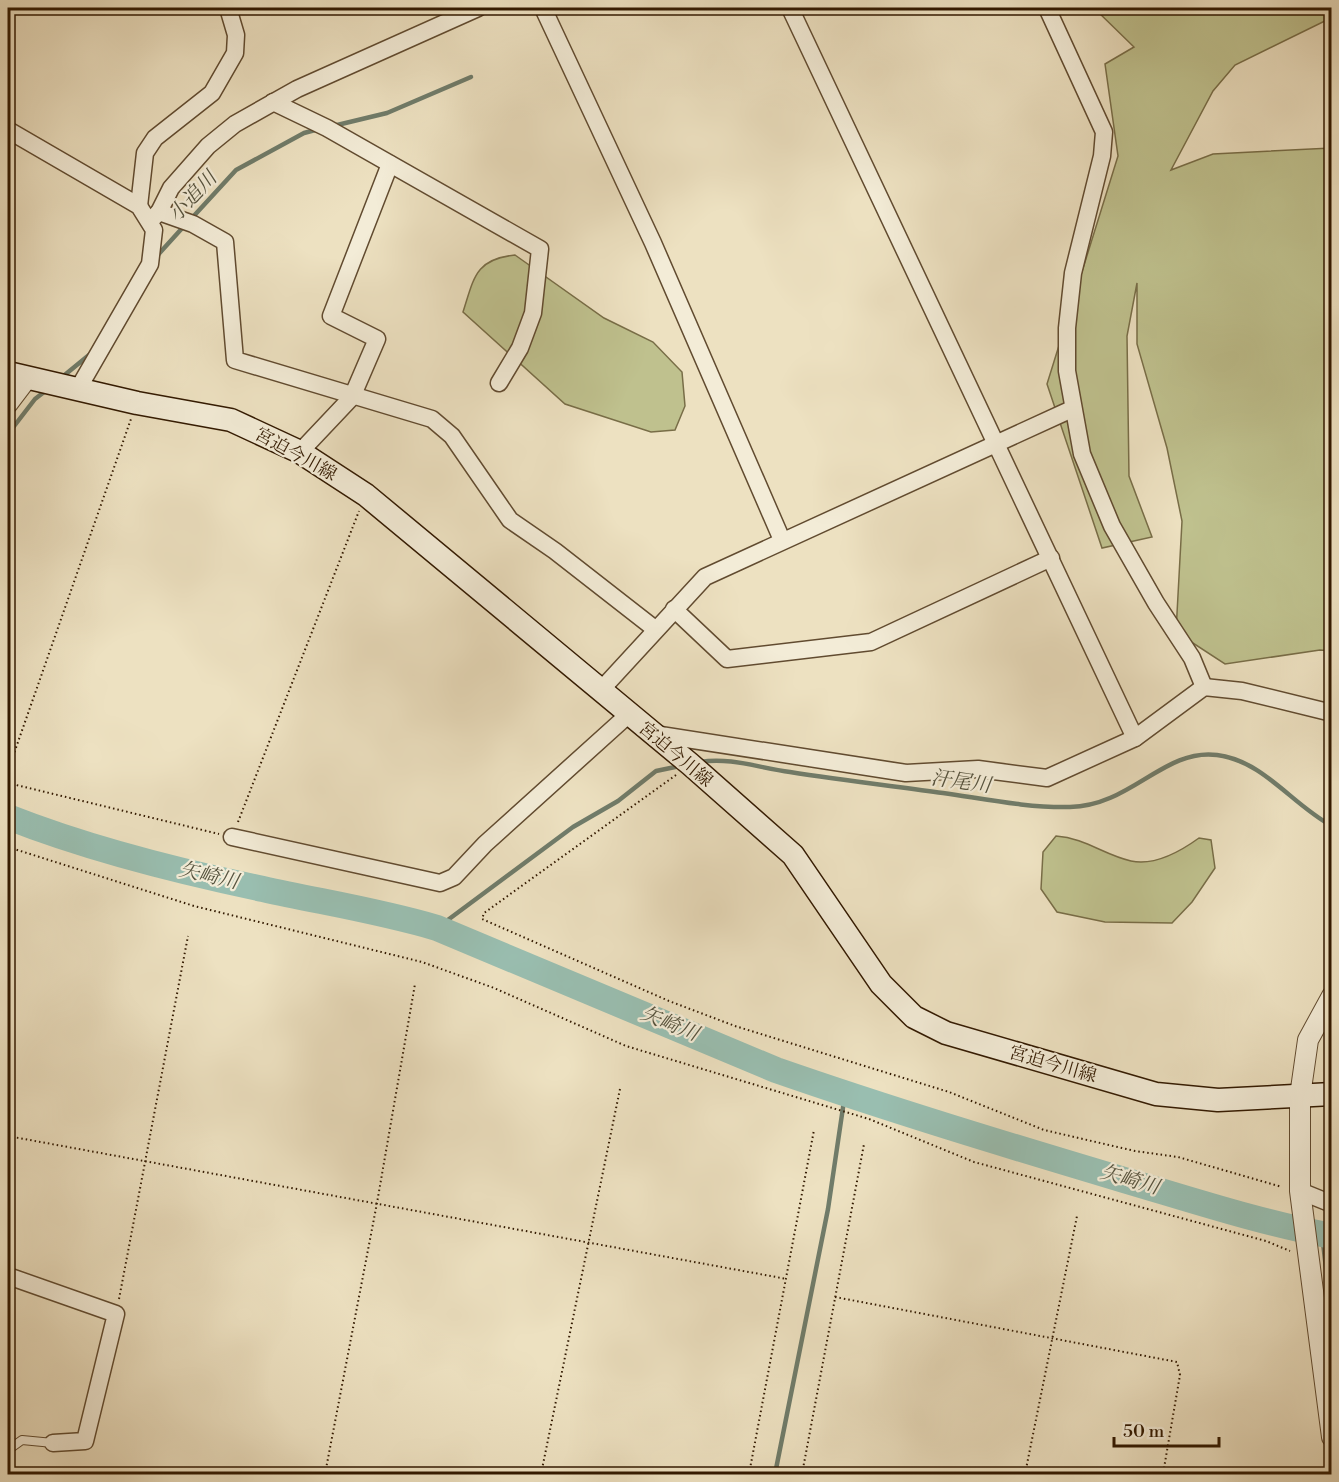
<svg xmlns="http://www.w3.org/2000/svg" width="1339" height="1482" font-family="'Libre Bodoni','Noto Serif JP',serif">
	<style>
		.green { fill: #bfc18e; stroke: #786d47; stroke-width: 1.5 }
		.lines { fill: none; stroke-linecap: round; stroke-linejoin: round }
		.stream { stroke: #707c6a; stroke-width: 4.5 }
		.river { stroke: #99beb0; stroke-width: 26 }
		.service-casing { stroke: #614b30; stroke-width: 10 }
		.minor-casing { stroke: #614b30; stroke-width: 19 }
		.tertiary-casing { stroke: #614b30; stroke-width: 22 }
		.secondary-casing { stroke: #321900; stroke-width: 25 }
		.path { stroke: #321900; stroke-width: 2; stroke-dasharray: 1.5 3; stroke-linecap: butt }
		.service { stroke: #f3ecd7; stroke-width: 8 }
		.minor { stroke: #f3ecd7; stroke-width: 16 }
		.tertiary { stroke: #f3ecd7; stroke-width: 20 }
		.secondary { stroke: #f3ecd7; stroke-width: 22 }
		.labels { text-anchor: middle; stroke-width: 4.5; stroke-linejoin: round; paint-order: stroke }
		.street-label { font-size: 18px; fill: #321900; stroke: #f3ecd7 }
		.water-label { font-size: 20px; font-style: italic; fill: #56533e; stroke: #f3ecd7 }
	</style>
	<rect width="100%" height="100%" fill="#ede1c1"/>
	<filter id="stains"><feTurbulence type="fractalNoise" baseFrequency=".00333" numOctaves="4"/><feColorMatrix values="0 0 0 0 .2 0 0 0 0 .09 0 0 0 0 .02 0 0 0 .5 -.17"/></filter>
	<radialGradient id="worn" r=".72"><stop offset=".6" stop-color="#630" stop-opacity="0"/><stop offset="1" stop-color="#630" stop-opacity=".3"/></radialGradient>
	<g class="green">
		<polygon points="1094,8 1331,8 1331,18 1235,65 1213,91 1171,170 1213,154 1331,148 1331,651 1320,650 1225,664 1176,632 1182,521 1167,448 1137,344 1137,283 1127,336 1129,476 1152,537 1102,548 1047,384 1118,156 1105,64 1134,47"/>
		<path d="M515,255L604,318L653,342L682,372L685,406L675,430L651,432L565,404L463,312C474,278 475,259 515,255Z"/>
		<path d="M1056,836C1085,838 1104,855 1131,861C1154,866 1181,851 1199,838L1211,840L1215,868L1192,902L1172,923L1105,922L1057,912L1041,889L1043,852Z"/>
	</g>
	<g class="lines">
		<g class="stream">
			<polyline points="333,126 387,113 471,77"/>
			<polyline points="191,219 236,170 304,133 319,129"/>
			<polyline points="156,257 185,225"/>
			<polyline points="61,378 89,355"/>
			<polyline points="8,434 35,399 48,389"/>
			<path d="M700,762C731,757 759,768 790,772C841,780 892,786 943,793C985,799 1028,808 1070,807C1131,806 1164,748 1217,755C1264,761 1291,804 1332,826"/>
			<polyline points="437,928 573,827 618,801 656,771 680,766"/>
			<polyline points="1322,1234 1332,1319"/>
			<polyline points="775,1474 828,1209 845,1094"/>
		</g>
		<path class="river" d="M8,817C89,849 177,871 263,889C321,902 380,911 437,928L776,1070C891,1110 1007,1145 1124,1180C1192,1200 1262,1223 1332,1236"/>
		<g class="service-casing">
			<polyline id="service" points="8,1460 8,1450 22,1440 53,1443"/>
		</g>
		<g class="minor-casing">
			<g id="minor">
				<polyline points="543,8 653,243 782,540"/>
				<polyline points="790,8 1135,738"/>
				<polyline points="1047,8 1104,132 1102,156 1073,273 1067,328 1067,371 1082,454 1112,526 1156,603 1192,658 1204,687"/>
				<polyline points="273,102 327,128 540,249 533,313 520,348 499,383"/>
				<polyline points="8,130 139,206 154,230 150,264 78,389"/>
				<polyline points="139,206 145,153 155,138 212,93 235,53 236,35 228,8"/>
				<polyline points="159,212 193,224 225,242 235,360 432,419 452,436 510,520 555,551 655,629"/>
				<polyline points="150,221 159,212 171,188 208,146 235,124 297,89 478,8"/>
				<polyline points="300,452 352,397 377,339 331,316 390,164"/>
				<polyline points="674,609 727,659 871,642 1051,558"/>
				<polyline points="600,691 705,577 1072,409"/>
				<polyline points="654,734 906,773 978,769 1047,778 1135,738 1204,687 1242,691 1332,713"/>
				<polyline points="232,837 440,883 454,877 485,844 628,715"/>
				<polyline points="1300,1191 1332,1204"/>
				<polyline points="8,1276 116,1314 85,1441 53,1443"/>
			</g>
		</g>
		<g class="tertiary-casing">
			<g id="tertiary">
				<polyline points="8,403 27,378"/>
				<polyline points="1332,996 1308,1040 1300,1096 1300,1191 1332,1437"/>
			</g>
		</g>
		<g class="secondary-casing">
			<polyline id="secondary" points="8,373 137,403 231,420 300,452 366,495 690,764 793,855 881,984 914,1017 946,1033 1156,1094 1218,1100 1332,1094"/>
		</g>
		<g class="path">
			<polyline points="8,762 11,762 131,419"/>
			<polyline points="676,775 484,913 482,919 669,1001 735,1026 949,1092 1044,1130 1135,1151 1178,1157 1282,1187"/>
			<polyline points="8,783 219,834"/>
			<polyline points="238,822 359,511"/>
			<polyline points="8,847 194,906 422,962 494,988 626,1046 869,1119 974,1162 1266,1241 1290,1251"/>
			<polyline points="8,1136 787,1279"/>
			<polyline points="835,1297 1177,1362 1180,1375 1163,1474"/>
			<polyline points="119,1299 188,936"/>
			<polyline points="325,1474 377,1203 415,984"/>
			<polyline points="541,1474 620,1089"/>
			<polyline points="749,1474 814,1130"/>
			<polyline points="802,1474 864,1144"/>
			<polyline points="1025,1474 1077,1216"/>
		</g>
		<use href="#service" class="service"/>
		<use href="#minor" class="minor"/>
		<use href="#tertiary" class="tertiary"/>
		<use href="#secondary" class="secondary"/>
	</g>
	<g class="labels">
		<g class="street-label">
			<text transform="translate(296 454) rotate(29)" y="6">宮迫今川線</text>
			<text transform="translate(676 754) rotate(40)" y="6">宮迫今川線</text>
			<text transform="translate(1053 1064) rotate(16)" y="6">宮迫今川線</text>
		</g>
		<g class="water-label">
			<text transform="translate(192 196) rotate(-47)" y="7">小追川</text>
			<text transform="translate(961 781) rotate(8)" y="7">汗尾川</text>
			<text transform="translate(209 875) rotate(13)" y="7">矢崎川</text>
			<text transform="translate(670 1023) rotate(22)" y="7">矢崎川</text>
			<text transform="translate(1130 1179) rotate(16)" y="7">矢崎川</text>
		</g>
	</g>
	<rect width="1339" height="1482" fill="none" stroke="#ede1c1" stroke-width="30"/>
	<rect x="9" y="9" width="1321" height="1464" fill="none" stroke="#321900" stroke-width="3"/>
	<rect x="15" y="15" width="1309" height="1452" fill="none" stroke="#321900" stroke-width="1.5"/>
	<path d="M1114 1437v9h105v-9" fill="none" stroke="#321900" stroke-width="3"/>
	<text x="1123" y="1437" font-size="18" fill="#321900" stroke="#f3ecd7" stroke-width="4.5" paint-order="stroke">50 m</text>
	<rect width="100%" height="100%" filter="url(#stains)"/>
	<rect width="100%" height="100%" fill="url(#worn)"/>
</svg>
